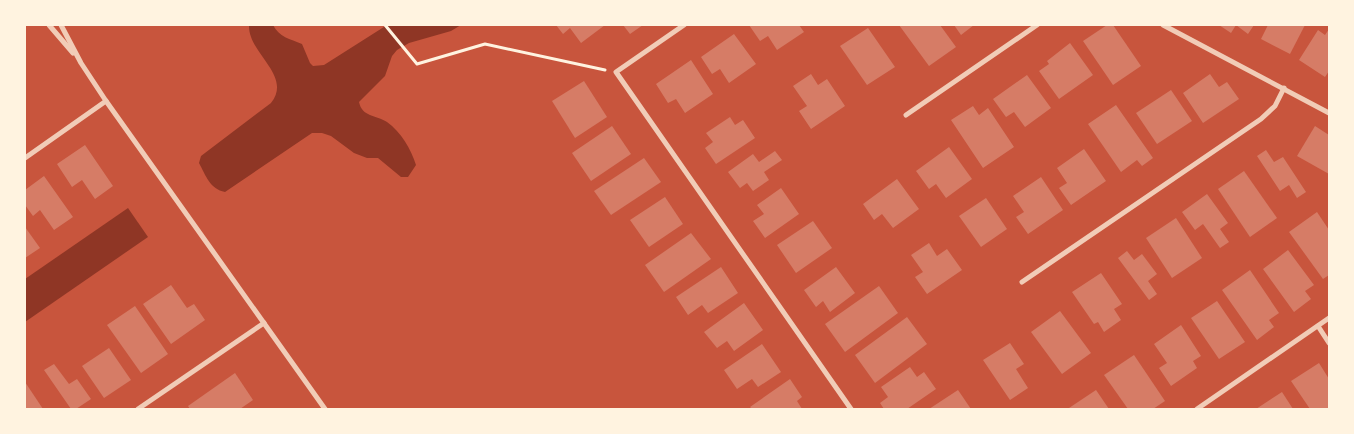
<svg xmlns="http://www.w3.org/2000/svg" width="1354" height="434" font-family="'Nunito Sans',sans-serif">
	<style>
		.water { fill: #8f3625 }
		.building { fill: #d67c66 }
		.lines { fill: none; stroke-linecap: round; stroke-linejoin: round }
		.path { stroke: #fff3e0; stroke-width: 3 }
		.minor { stroke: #f1ccb7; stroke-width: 5 }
	</style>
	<rect width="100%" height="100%" fill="#c8553d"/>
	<g class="water">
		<path d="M249,25H273C279,37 290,39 302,44L310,63L313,66L324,65L387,25H461L451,31L409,43L397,50L392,56L385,76L359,102C362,117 376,115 387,122C401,132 411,149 416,165L408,177H401L378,158H367L354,153L331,136L322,133H312L225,192C210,189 206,176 199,163L201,156L271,103C293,75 248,54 249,25Z"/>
		<polygon points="128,208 148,237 25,322 25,279"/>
	</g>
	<g class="building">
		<polygon points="556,25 605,25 581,43 570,28 563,34"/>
		<polygon points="623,25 643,25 630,34"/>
		<polygon points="749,25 799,25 804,32 777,50 768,36 760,41"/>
		<polygon points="899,25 940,25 956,47 929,66"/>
		<polygon points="954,25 974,25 961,35"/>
		<polygon points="1107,25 1113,25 1141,66 1113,85 1083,41"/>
		<polygon points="1219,25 1254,25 1248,34 1236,25 1231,33"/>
		<polygon points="1268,25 1305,25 1290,54 1261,39"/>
		<polygon points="868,28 895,67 867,85 840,46"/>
		<polygon points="1329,29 1329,71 1325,77 1299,60 1318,30 1325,35"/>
		<polygon points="734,34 756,64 729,83 720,69 712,74 701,57"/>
		<polygon points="1070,43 1093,75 1059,99 1039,71 1049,64 1047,61"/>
		<polygon points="691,60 713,94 685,113 676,99 668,103 656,84"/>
		<polygon points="811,74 818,85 827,79 845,106 811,129 799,111 807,106 793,86"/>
		<polygon points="1210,74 1219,87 1227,82 1239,99 1203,123 1183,93"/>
		<polygon points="1027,75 1051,108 1025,127 1014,112 1006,117 993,99"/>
		<polygon points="584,81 607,117 575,138 552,101"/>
		<polygon points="1171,90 1192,121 1157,144 1136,113"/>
		<polygon points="1116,105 1153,158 1142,166 1137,160 1121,172 1088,124"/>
		<polygon points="973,106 979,115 988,108 1014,147 983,168 951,120"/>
		<polygon points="730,117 735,125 743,120 755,138 716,164 705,148 713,142 706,133"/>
		<polygon points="612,126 631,154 591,181 572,153"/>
		<polygon points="1315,126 1329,135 1329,174 1297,156"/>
		<polygon points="85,145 113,186 95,199 82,180 72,187 57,164"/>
		<polygon points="949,147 972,179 946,198 936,184 929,189 916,171"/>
		<polygon points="1084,149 1106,181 1071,205 1059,188 1067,183 1057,168"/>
		<polygon points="1266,150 1274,162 1283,157 1306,192 1297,198 1289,185 1280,191 1257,156"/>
		<polygon points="775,151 782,160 764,172 769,180 753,191 747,183 740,188 728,172 753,154 759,162"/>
		<polygon points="644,158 661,182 611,215 594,191"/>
		<polygon points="1244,171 1277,218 1250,237 1218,189"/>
		<polygon points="44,176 73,217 54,230 40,210 33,216 25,205 25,190"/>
		<polygon points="1041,177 1063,210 1028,234 1016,217 1024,212 1013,196"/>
		<polygon points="897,179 919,209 893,228 882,214 874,220 863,204"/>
		<polygon points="781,188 799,214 765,238 753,221 764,214 757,205"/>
		<polygon points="1207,194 1228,223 1220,229 1229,242 1220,248 1203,224 1195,230 1182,212"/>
		<polygon points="665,197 683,224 649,247 630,220"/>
		<polygon points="986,198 1007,229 981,247 959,216"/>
		<polygon points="1317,212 1329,230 1329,275 1323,279 1289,232"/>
		<polygon points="1176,218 1202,258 1172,278 1146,238"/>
		<polygon points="813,221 832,248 796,273 777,245"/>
		<polygon points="25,227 40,248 25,258"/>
		<polygon points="691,233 711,259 664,292 645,265"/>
		<polygon points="929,243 937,256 947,249 962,270 927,294 915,277 923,272 911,255"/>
		<polygon points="1288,250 1314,285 1305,291 1311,299 1294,312 1263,269"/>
		<polygon points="1127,251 1134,260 1142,254 1157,274 1148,281 1157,294 1149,300 1118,258"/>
		<polygon points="721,267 738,293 708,313 702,305 688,315 676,297"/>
		<polygon points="836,267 855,293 830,312 823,301 816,307 804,290"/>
		<polygon points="1250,270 1279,313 1269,320 1274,327 1257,340 1222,290"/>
		<polygon points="1101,273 1122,304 1114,309 1121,320 1104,332 1098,322 1094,324 1072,292"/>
		<polygon points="171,285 187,308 194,304 205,320 171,344 143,304"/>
		<polygon points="879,286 898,313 845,352 825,324"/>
		<polygon points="1217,301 1245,342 1219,359 1191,318"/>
		<polygon points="744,303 763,330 734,351 727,341 717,348 704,332"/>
		<polygon points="135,306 168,354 141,373 107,325"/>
		<polygon points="1060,311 1091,353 1062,374 1031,332"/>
		<polygon points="907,317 927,344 875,383 855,355"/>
		<polygon points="1181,325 1201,356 1193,361 1197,368 1171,386 1159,368 1167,363 1154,344"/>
		<polygon points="1010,343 1024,364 1016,369 1028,388 1010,400 983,360"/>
		<polygon points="762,344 781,372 758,387 752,379 737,389 724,370"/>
		<polygon points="109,348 131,380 104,398 82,366"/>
		<polygon points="1134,355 1165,401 1153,409 1128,409 1104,375"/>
		<polygon points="1319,363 1329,379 1329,409 1310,409 1291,381"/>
		<polygon points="54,364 69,384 77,379 91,399 76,409 71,409 44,370"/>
		<polygon points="910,367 917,377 924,372 936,389 907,409 884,409 880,403 888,397 881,387"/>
		<polygon points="235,373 253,400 240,409 190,409 188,406"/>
		<polygon points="790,379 802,397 797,401 802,409 752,409 750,407"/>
		<polygon points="25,382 43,409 25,409"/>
		<polygon points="958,390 971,409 929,409"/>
		<polygon points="1096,390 1109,409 1070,409 1069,408"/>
		<polygon points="1282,392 1293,409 1256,409"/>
	</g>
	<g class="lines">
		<polyline class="path" points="385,25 417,64 485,44 605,70"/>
		<g class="minor">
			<polyline points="49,25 73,53"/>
			<polyline points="61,25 81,63 106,101 325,409"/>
			<polyline points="684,25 616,72 851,409"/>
			<polyline points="1163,25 1329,113"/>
			<polyline points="906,115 1037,25"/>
			<polyline points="25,158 106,101"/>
			<polyline points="1022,282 1261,119 1275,106 1284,88"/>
			<polyline points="1318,326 1329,343"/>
			<polyline points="138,409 264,323"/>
			<polyline points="1197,409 1329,318"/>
		</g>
	</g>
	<rect width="1354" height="434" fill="none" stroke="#fff3e0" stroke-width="52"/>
</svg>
